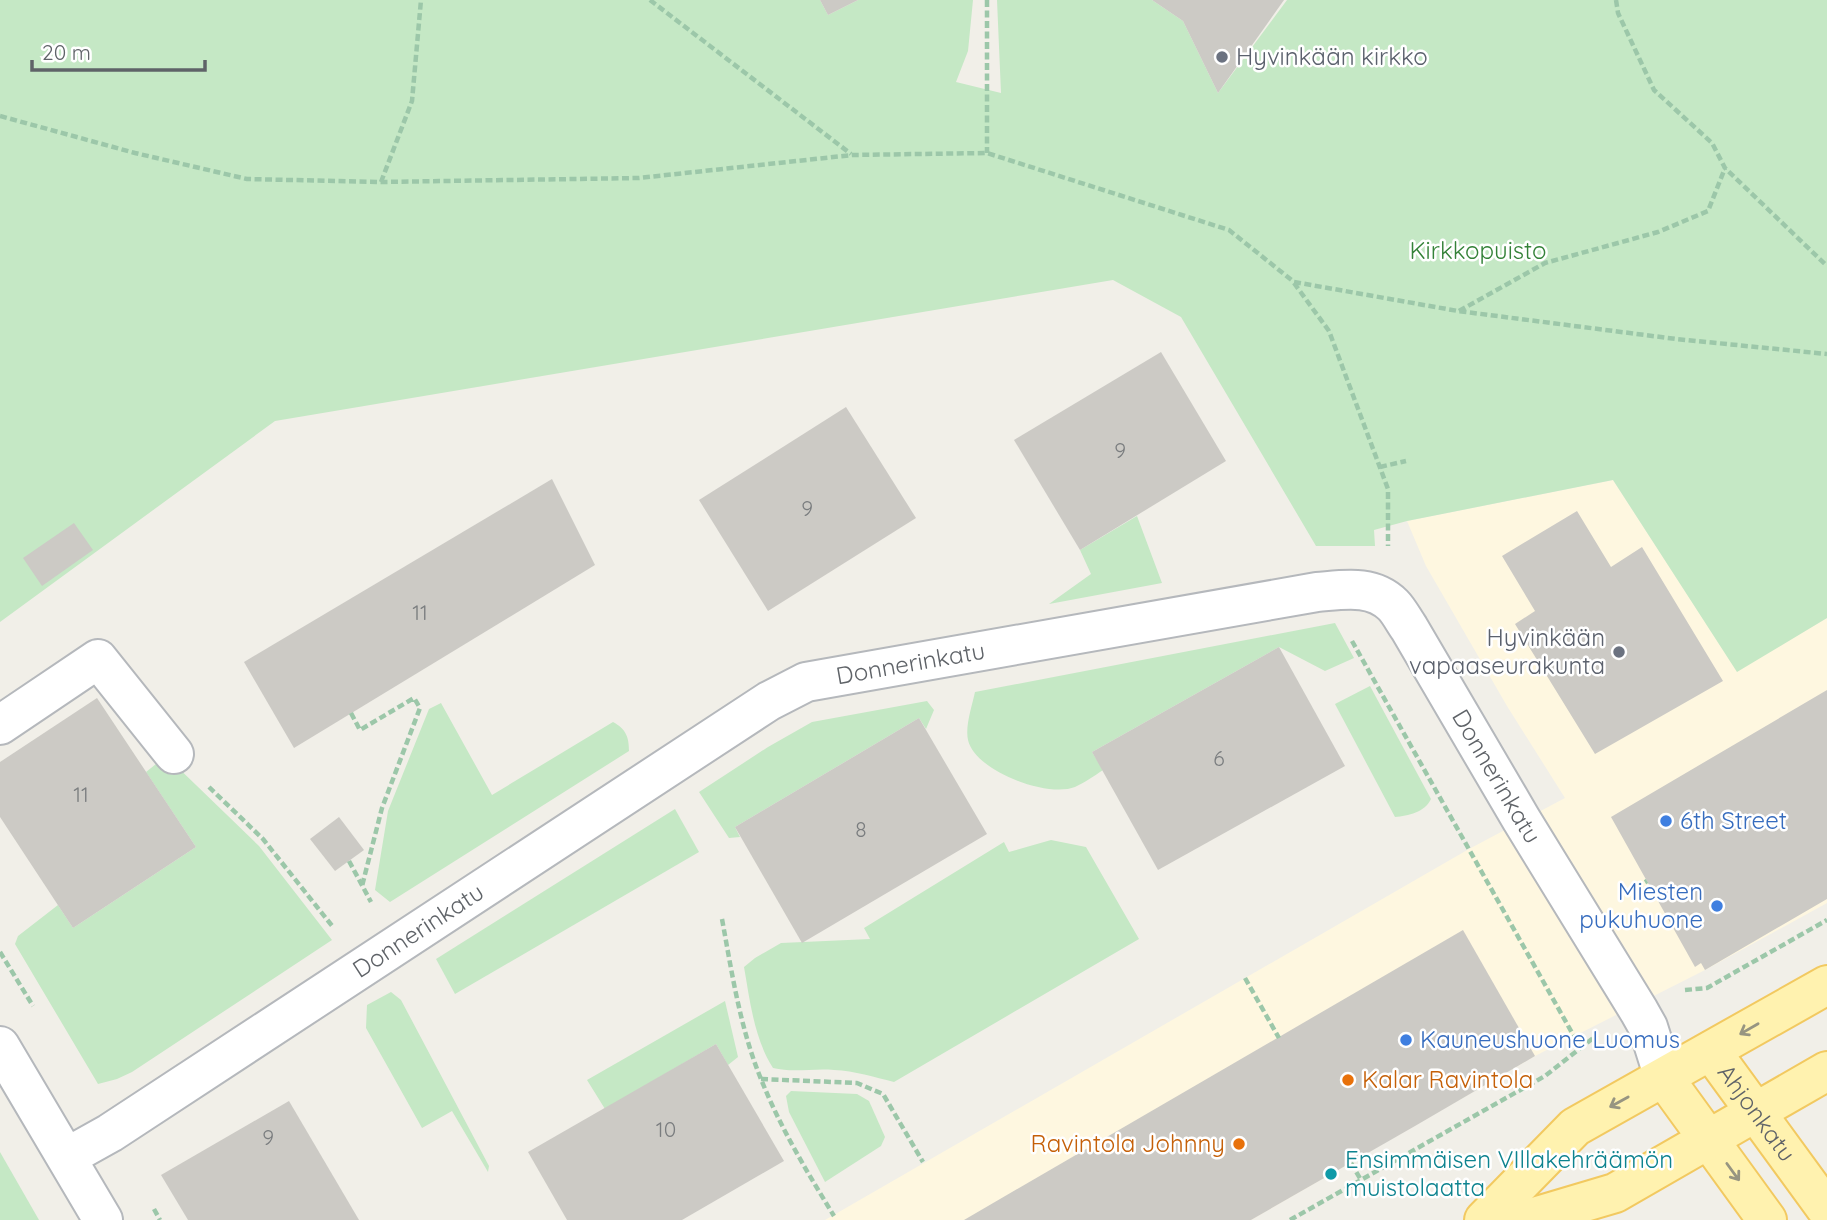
<svg xmlns="http://www.w3.org/2000/svg" width="1827" height="1220" font-family="Quicksand,sans-serif">
	<style>
		.commercial { fill: #fef7e0 }
		.green { fill: #c5e8c5 }
		.building { fill: #cccac5 }
		.lines { fill: none; stroke-linecap: round; stroke-linejoin: round }
		.minor-casing { stroke: #b5b8bc; stroke-width: 42 }
		.major-casing { stroke: #f2c960; stroke-width: 42 }
		.path { stroke: #9cc7a9; stroke-width: 4.5; stroke-dasharray: 7 3.5; stroke-linecap: butt }
		.minor { stroke: #fff; stroke-width: 38 }
		.major { stroke: #fff2af; stroke-width: 38 }
		.oneway { stroke: #979581 }
		.worship-dot { fill: #6b7280; stroke: #fff; stroke-width: 2.5 }
		.shop-dot { fill: #3f7fe0; stroke: #fff; stroke-width: 2.5 }
		.food-dot { fill: #e8710a; stroke: #fff; stroke-width: 2.5 }
		.culture-dot { fill: #0f9aa8; stroke: #fff; stroke-width: 2.5 }
		.labels { text-anchor: middle; stroke-width: 5; stroke-linejoin: round; paint-order: stroke }
		.number-label { font-size: 21px; fill: #7a7d7f }
		.worship-label { font-size: 24px; fill: #5b616d; stroke: #fff; text-anchor: start }
		.park-label { font-size: 24px; fill: #348238; stroke: #fff }
		.street-label { font-size: 24px; fill: #5f6368; stroke: #fff }
		.shop-label { font-size: 24px; fill: #366cbe; stroke: #fff; text-anchor: start }
		.food-label { font-size: 24px; fill: #c56008; stroke: #fff; text-anchor: start }
		.culture-label { font-size: 24px; fill: #0d838f; stroke: #fff; text-anchor: start }
	</style>
	<rect width="100%" height="100%" fill="#f1efe8"/>
	<polygon class="commercial" points="1613,480 1737,671 1827,618 1827,903 1705,970 1535,1056 1251,1220 825,1220 1469,849 1565,798 1507,706 1426,566 1407,521"/>
	<g class="green">
		<polygon points="0,0 820,0 828,15 858,0 973,0 968,51 956,82 1001,93 997,0 1152,0 1183,21 1218,93 1287,0 1827,0 1827,618 1737,672 1613,480 1407,521 1374,530 1375,546 1316,546 1181,317 1113,280 275,421 0,622"/>
		<polygon points="1137,516 1162,583 1049,604 1091,574 1080,550"/>
		<path d="M1335,623L1354,658L1325,671L1279,647L1092,752L1103,770C1094,776 1084,783 1075,787C1047,798 975,771 968,740C965,726 972,706 975,692Z"/>
		<path d="M1370,686L1431,799C1425,812 1408,816 1395,817L1335,704Z"/>
		<polygon points="927,701 934,710 926,729 919,718 735,827 740,837 729,838 699,792 768,747 812,722"/>
		<path d="M441,703L492,795L613,722C626,729 629,737 629,751L390,902L375,890L388,811L429,709Z"/>
		<polygon points="166,756 259,846 332,940 132,1072 117,1079 98,1084 15,944 18,936 58,905 73,928 196,847 146,772"/>
		<polygon points="675,809 699,852 455,994 436,959"/>
		<path d="M1051,840L1086,847L1139,939L894,1082C874,1077 855,1071 834,1070C814,1068 793,1073 773,1068C754,1038 750,1001 744,967L755,958L781,943L870,939L864,928L1004,842L1009,852Z"/>
		<polygon points="391,992 401,1000 489,1166 488,1172 452,1111 422,1128 366,1028 367,1005"/>
		<polygon points="725,1001 738,1057 728,1065 716,1044 605,1109 587,1080"/>
		<polygon points="791,1091 857,1094 869,1101 885,1137 881,1146 825,1182 789,1112 786,1096"/>
		<polygon points="0,1152 39,1220 0,1220"/>
	</g>
	<g class="building">
		<polygon points="820,0 858,0 828,15"/>
		<polygon points="1152,0 1284,0 1218,93 1183,21"/>
		<polygon points="1161,352 1226,461 1080,550 1014,440"/>
		<polygon points="846,407 916,518 768,611 699,500"/>
		<polygon points="552,479 595,565 294,748 244,662"/>
		<polygon points="1577,511 1611,567 1642,547 1723,681 1595,754 1515,624 1535,611 1502,556"/>
		<polygon points="74,523 93,550 42,586 23,558"/>
		<polygon points="1279,647 1345,766 1158,870 1092,752"/>
		<polygon points="1827,690 1827,899 1705,970 1701,963 1695,967 1611,817"/>
		<polygon points="97,698 196,847 73,928 0,817 0,762"/>
		<polygon points="919,718 987,834 802,943 735,827"/>
		<polygon points="339,817 364,850 335,871 310,839"/>
		<polygon points="1463,930 1535,1056 1415,1126 1251,1220 964,1220"/>
		<polygon points="716,1044 784,1161 682,1220 567,1220 528,1152"/>
		<polygon points="289,1101 359,1220 188,1220 161,1175"/>
	</g>
	<g class="lines">
		<g class="minor-casing">
			<g id="minor">
				<polyline points="0,725 98,659 174,754"/>
				<polyline points="0,1046 103,1220"/>
				<path id="s1" d="M67,1157L110,1133L769,701L806,682L1317,592C1343,590 1372,584 1393,605C1399,611 1404,621 1409,628L1521,819L1639,1011L1648,1027L1664,1078"/>
			</g>
		</g>
		<g class="major-casing">
			<g id="major">
				<path id="s2" d="M1711,1051L1827,1210"/>
				<polyline points="1664,1078 1767,1220"/>
				<polyline points="1484,1220 1575,1127 1827,985"/>
				<polyline points="1524,1220 1615,1193 1827,1071"/>
			</g>
		</g>
		<g class="path">
			<polyline points="650,0 851,154"/>
			<polyline points="987,0 987,153"/>
			<polyline points="1616,0 1618,13 1654,90 1712,143 1725,168 1827,266"/>
			<polyline points="0,116 135,153 247,179 380,182 639,178 852,155 987,153 1229,230 1294,282 1458,311 1676,339 1827,354"/>
			<polyline points="381,182 412,101 421,0"/>
			<polyline points="1294,283 1329,331 1388,489 1388,546"/>
			<polyline points="1459,311 1545,263 1658,232 1708,211 1725,168"/>
			<polyline points="1380,467 1406,461"/>
			<polyline points="1352,641 1580,1047"/>
			<polyline points="351,713 360,730 414,698 420,708 382,808 362,886"/>
			<polyline points="209,787 263,839 333,927"/>
			<polyline points="349,861 371,902"/>
			<polyline points="1627,893 1647,881"/>
			<path d="M722,919C732,973 740,1028 761,1079C780,1127 807,1172 834,1216"/>
			<polyline points="0,952 33,1006"/>
			<polyline points="1245,978 1279,1038"/>
			<polyline points="1685,990 1707,988 1827,920"/>
			<polyline points="761,1079 857,1083 883,1094 923,1162"/>
			<polyline points="1351,1163 1361,1180"/>
			<polyline points="154,1209 160,1220"/>
			<polyline points="1290,1220 1545,1076 1597,1035"/>
		</g>
		<use href="#minor" class="minor"/>
		<use href="#major" class="major"/>
	</g>
	<defs><path id="oneway-shaft" d="M-6 0H5M1.5-3L5.5 0L1.5 3" fill="none" stroke-width="1.6" stroke-linecap="round" stroke-linejoin="round" transform="scale(1.75)"/></defs>
	<g class="oneway">
		<use href="#oneway-shaft" transform="translate(1749 1029) rotate(150)"/>
		<use href="#oneway-shaft" transform="translate(1619 1102) rotate(151)"/>
		<use href="#oneway-shaft" transform="translate(1733 1172) rotate(54)"/>
	</g>
	<g class="worship-dot">
		<circle cx="1222" cy="57" r="7"/>
		<circle cx="1619" cy="652" r="7"/>
	</g>
	<g class="shop-dot">
		<circle cx="1666" cy="821" r="7"/>
		<circle cx="1717" cy="906" r="7"/>
		<circle cx="1406" cy="1040" r="7"/>
	</g>
	<g class="food-dot">
		<circle cx="1348" cy="1080" r="7"/>
		<circle cx="1239" cy="1144" r="7"/>
	</g>
	<circle class="culture-dot" cx="1331" cy="1174" r="7"/>
	<g class="labels">
		<g class="number-label">
			<text x="1120" y="458">9</text>
			<text x="807" y="516">9</text>
			<text x="420" y="620">11</text>
			<text x="1219" y="766">6</text>
			<text x="81" y="802">11</text>
			<text x="861" y="837">8</text>
			<text x="666" y="1137">10</text>
			<text x="268" y="1145">9</text>
		</g>
		<g class="worship-label">
			<text x="1236" y="65">Hyvinkään kirkko</text>
			<text x="1605" y="646" text-anchor="end">Hyvinkään<tspan x="1605" dy="28">vapaaseurakunta</tspan></text>
		</g>
		<g class="park-label">
			<text x="1478" y="259">Kirkkopuisto</text>
		</g>
		<g class="street-label">
			<text dy="8" stroke="none"><textPath href="#s1" startOffset="985">Donnerinkatu</textPath></text>
			<text dy="8" stroke="none"><textPath href="#s1" startOffset="1678">Donnerinkatu</textPath></text>
			<text dy="8" stroke="none"><textPath href="#s1" startOffset="418">Donnerinkatu</textPath></text>
			<text dy="8" stroke="none"><textPath href="#s2" startOffset="77">Ahjonkatu</textPath></text>
		</g>
		<g class="shop-label">
			<text x="1680" y="829">6th Street</text>
			<text x="1703" y="900" text-anchor="end">Miesten<tspan x="1703" dy="28">pukuhuone</tspan></text>
			<text x="1420" y="1048">Kauneushuone Luomus</text>
		</g>
		<g class="food-label">
			<text x="1362" y="1088">Kalar Ravintola</text>
			<text x="1225" y="1152" text-anchor="end">Ravintola Johnny</text>
		</g>
		<g class="culture-label">
			<text x="1345" y="1168">Ensimmäisen VIllakehräämön<tspan x="1345" dy="28">muistolaatta</tspan></text>
		</g>
	</g>
	<path d="M32 60v10h173v-10" fill="none" stroke="#5f6368" stroke-width="3.5"/>
	<text x="42" y="60" font-size="21" fill="#5f6368" stroke="#ffffff" stroke-width="5" paint-order="stroke">20 m</text>
</svg>
